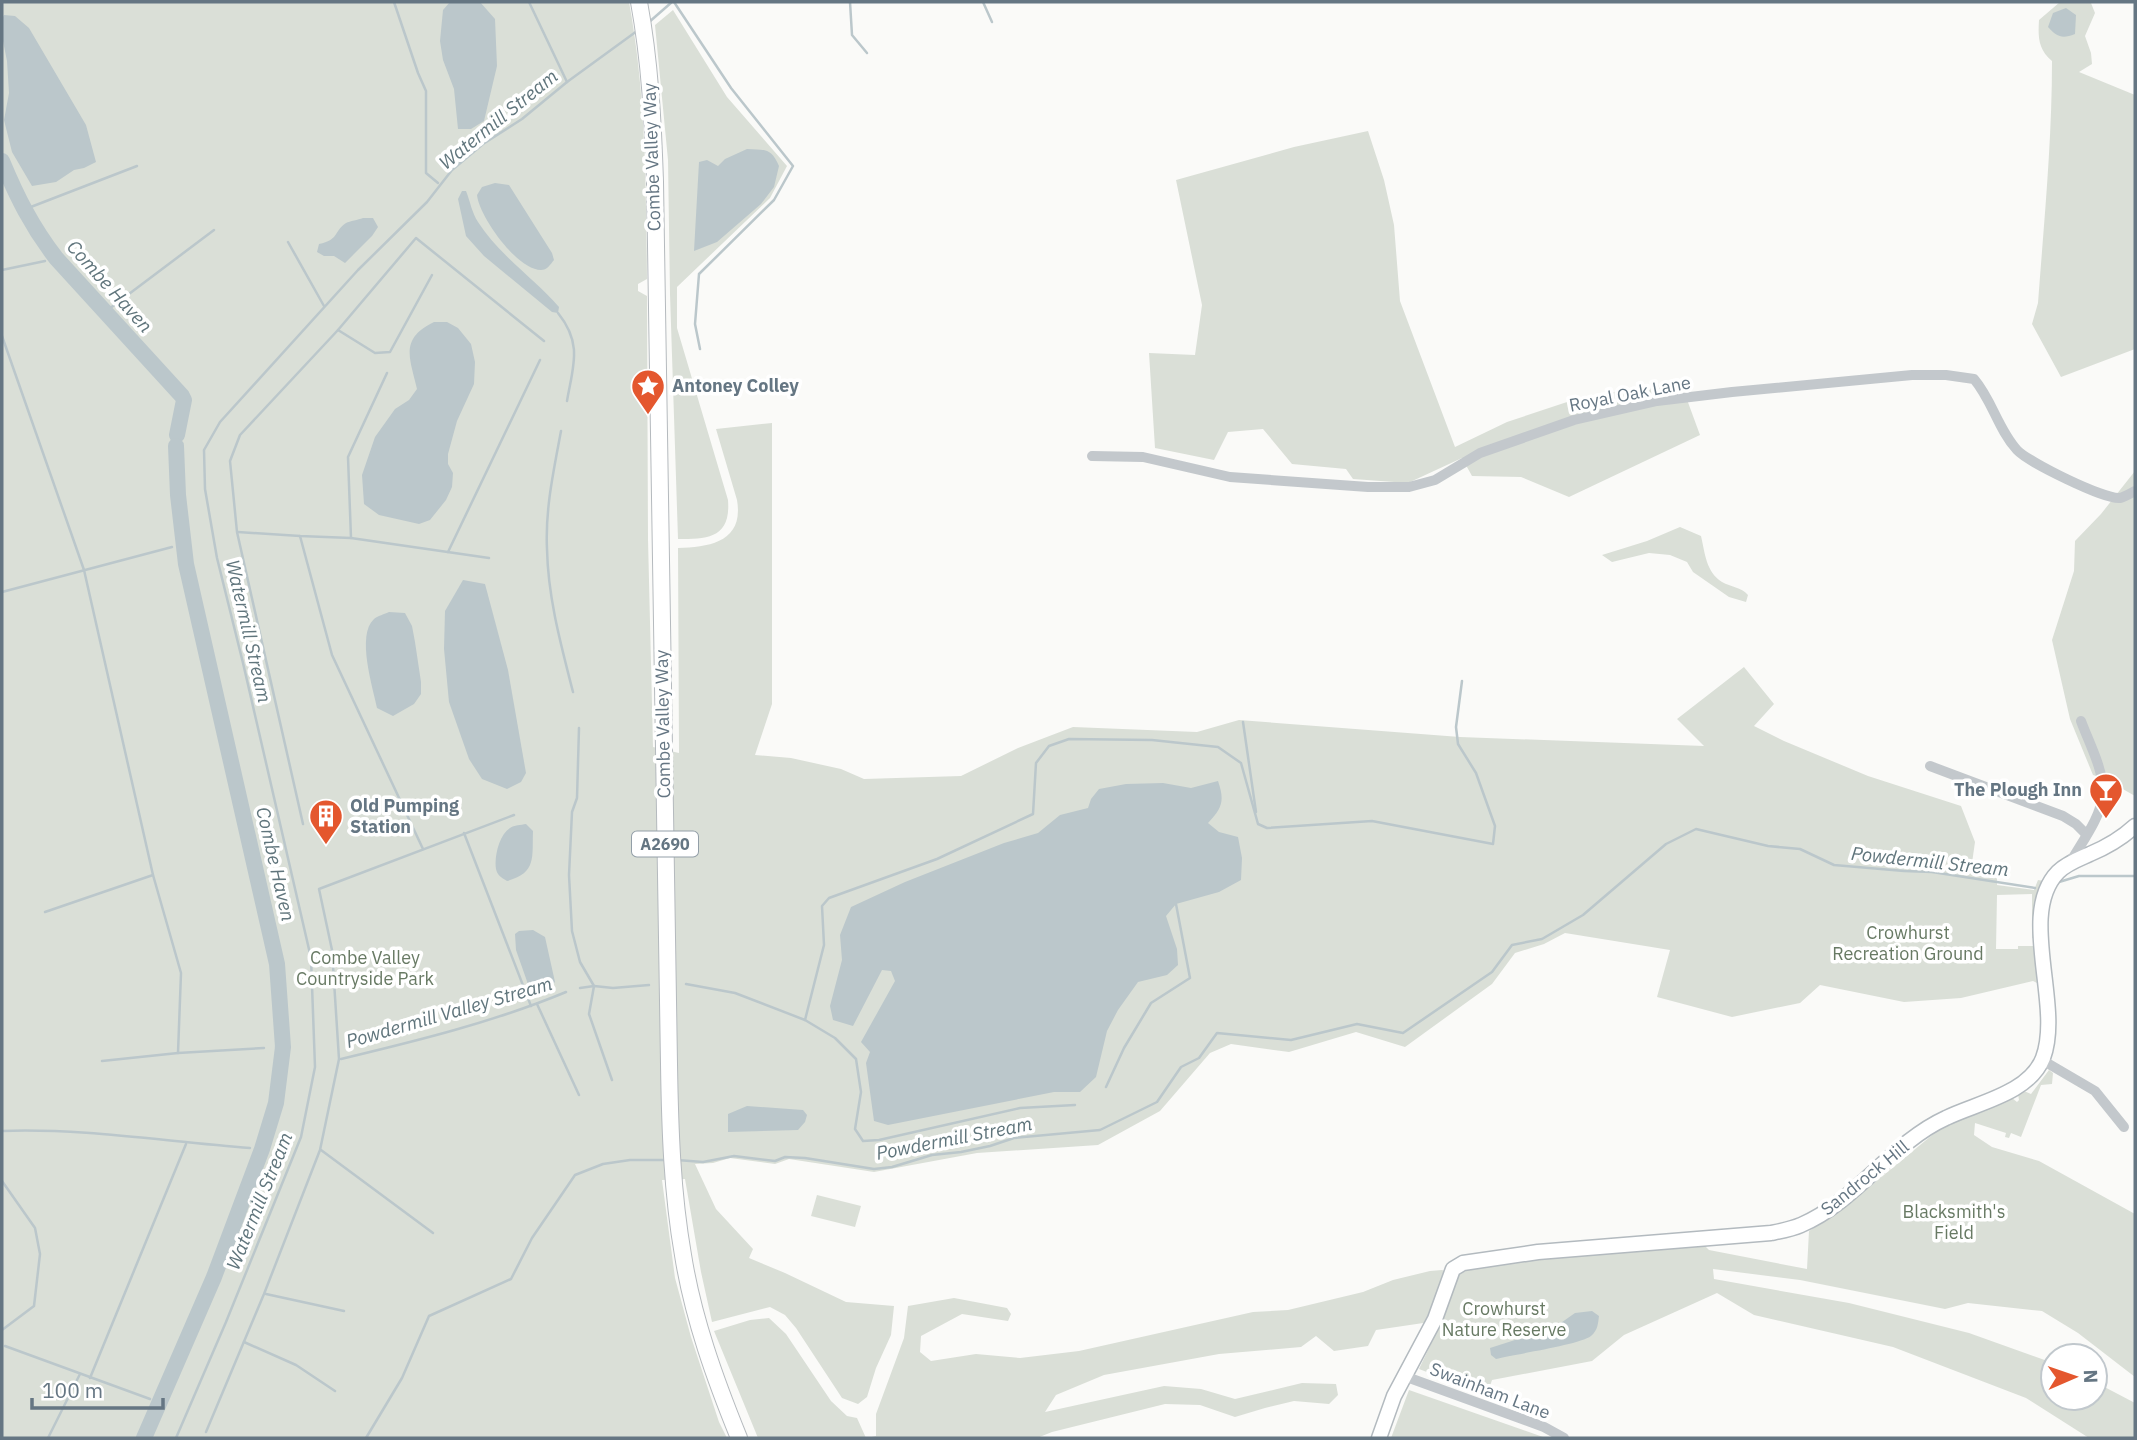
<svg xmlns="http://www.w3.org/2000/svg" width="2137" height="1440" font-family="'IBM Plex Sans',sans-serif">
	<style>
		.green { fill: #dadfd7 }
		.water { fill: #bbc7cb }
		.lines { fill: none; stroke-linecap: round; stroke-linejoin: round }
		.stream { stroke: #bbc7cb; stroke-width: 2.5 }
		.river { stroke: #bbc7cb; stroke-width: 16 }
		.secondary-casing { stroke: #b3babf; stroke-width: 17 }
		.primary-casing { stroke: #b5babe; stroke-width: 18 }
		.street { stroke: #c3c8cc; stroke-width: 10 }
		.secondary { stroke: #fff; stroke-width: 14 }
		.primary { stroke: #fff; stroke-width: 16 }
		.labels { text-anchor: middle; stroke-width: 7; stroke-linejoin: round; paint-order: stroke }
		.shield { fill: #fff; stroke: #939fa8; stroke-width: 2 }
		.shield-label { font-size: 16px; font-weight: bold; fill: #657683 }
		.street-label { font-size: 18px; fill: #657683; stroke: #fff }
		.poi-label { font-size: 18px; font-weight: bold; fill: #657683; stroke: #fff; text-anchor: start }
		.park-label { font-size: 18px; fill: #687a64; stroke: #fff }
		.water-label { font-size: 19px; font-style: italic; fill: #60757c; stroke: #fff }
	</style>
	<rect width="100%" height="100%" fill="#fafaf8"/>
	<g class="green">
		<path d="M2,2H629C646,93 646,186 647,279L638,284V291L647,296L648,539L653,747L679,753L678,548C711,547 744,541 737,500L716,429L772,423V704L755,755L791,758L841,769L864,779L961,776L1018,748L1073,727L1197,732L1239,720L1460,737L1704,746L1677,719L1744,667L1774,704L1754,726L1784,741L1868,776L1961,806L1975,842L1971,870L1997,875V885L2034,890L2038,880L2044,881L2036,901V940L2032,938V894L1997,895L1996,949H2018V946H2035L2037,983L2033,981L1961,998L1904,1002L1820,985L1800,1003L1732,1017L1657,997L1670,950L1565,933L1544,944L1515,953L1492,984L1405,1047L1356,1032L1289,1052L1231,1044L1210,1053L1160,1111L1098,1145L977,1153L874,1172L789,1159L775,1164L730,1158L713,1163L695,1164L716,1209L753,1249L749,1258L785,1273L846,1302L894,1306L891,1335L876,1368L867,1397L858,1404L842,1398L796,1328L785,1315L770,1307L712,1322L701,1272L685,1179L662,1180L675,1278L691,1337L719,1422L727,1438H2Z"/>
		<path d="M2060,2H2089L2091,3L2095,13L2085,36L2091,53L2092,64L2079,72L2135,95V349L2061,377L2032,324L2038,303C2044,222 2052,142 2052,61C2038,49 2038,37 2039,20Z"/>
		<path d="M673,10L727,97L787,166L770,198L677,287V328L728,500C731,538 708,539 678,539L670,294L668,160L655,25Z"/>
		<polygon points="1368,131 1384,180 1394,225 1400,301 1455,447 1507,422 1570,401 1648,385 1682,386 1700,435 1569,497 1521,477 1472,476 1462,458 1408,483 1353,479 1346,469 1292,464 1263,429 1228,432 1214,460 1155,448 1149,353 1195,355 1202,305 1176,180 1294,147"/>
		<polygon points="2135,471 2135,796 2107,780 2093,775 2070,719 2052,640 2074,571 2075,541 2101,514"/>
		<path d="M1680,527L1701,536C1705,553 1706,572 1722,582C1731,587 1741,587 1748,595L1746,602L1729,597L1693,572L1687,562L1670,555L1649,553L1612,562L1602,555L1647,541Z"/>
		<polygon points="2049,1070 2053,1073 2052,1084 2041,1085 2021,1137 2011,1133 2009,1138 2005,1137 2006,1133 1975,1123 1974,1135 1992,1147 2039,1161 2135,1214 2135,1377 2078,1333 2042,1311 1968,1303 1945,1309 1800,1280 1713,1269 1714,1279 1849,1303 1969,1333 2053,1363 2053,1398 2095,1398 2095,1382 2135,1403 2135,1438 2089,1438 2026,1398 1893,1347 1754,1315 1717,1293 1624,1335 1592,1361 1492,1380 1487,1395 1419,1369 1438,1329 1458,1274 1479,1265 1701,1242 1709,1250 1807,1269 1809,1231 1845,1207 1948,1122 2012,1098 2017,1102 2019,1100 2018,1094 2024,1091 2031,1094"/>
		<polygon points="817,1195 861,1206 855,1227 811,1216"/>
		<polygon points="1442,1270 1447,1272 1430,1322 1376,1330 1368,1346 1334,1351 1316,1336 1301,1347 1219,1354 1104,1375 1056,1395 1045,1412 1164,1386 1201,1389 1235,1399 1302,1383 1336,1384 1338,1395 1329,1404 1294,1401 1265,1408 1235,1417 1200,1405 1165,1404 1052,1432 1037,1438 867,1438 876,1436 876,1414 904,1338 908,1306 954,1298 1007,1308 1011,1314 1008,1321 962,1314 921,1336 920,1352 931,1361 976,1354 1020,1358 1079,1351 1253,1312 1288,1310 1363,1292 1393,1280 1430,1271"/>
		<polygon points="769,1318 786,1334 831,1401 847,1416 857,1418 866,1438 758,1438 714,1331 750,1320"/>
		<polygon points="1409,1390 1543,1437 1544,1438 1391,1438"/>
	</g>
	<g class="water">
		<polygon points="450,2 480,2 495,19 497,66 484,121 471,129 458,129 454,89 443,60 440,41 443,10"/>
		<path d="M2066,8L2076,15L2075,34C2062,39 2057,37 2048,27L2053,13Z"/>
		<polygon points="4,15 15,16 29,28 86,125 96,162 84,168 74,170 56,182 32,186 12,152 4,120 9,93 7,61 2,36 2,19"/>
		<path d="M747,149C766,150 771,148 779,166L774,187L761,204L717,242L694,251L699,162L707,160L718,166L725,159Z"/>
		<path d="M495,183L509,185L552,253L554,260C550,265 547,270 541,270C517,270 479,216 477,195L482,187Z"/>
		<path d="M462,191H466C470,201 472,213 478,222C499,255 534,278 559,307L558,313L552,312L484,256L466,236L458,199Z"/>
		<path d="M363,218H373L378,227L372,236L345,263L334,256H324L317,252L319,244C339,240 334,231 346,223C350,221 358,220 363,218Z"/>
		<path d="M434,322H447L458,328L471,344L475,362L474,384L457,421L448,454V464L453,473L452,487L446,500L430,520L419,524L379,515L364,504L362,475L375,437L395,409L409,400L417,389C410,358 399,339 434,322Z"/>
		<polygon points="463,580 485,584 508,670 526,773 521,782 507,789 482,779 469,759 449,702 444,649 445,611"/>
		<path d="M389,612L405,613L412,626L415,642L421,682V694L414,704L393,716L377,708C373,688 356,635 374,619C377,616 385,614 389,612Z"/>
		<path d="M1218,781C1225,801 1222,808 1208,823L1219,832L1238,837L1242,858L1241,880L1219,892L1176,904L1166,916L1177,949L1178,965L1167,975L1138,982L1118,1010L1107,1031L1096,1077L1080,1092H1054L888,1125L874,1121L866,1063L870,1052L861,1042L895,981L891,971L882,970L853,1026L833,1020L830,1006L842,960L840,935L851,907L905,882L1004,843L1038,833L1060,815L1088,808L1091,799L1099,789L1126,784L1163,783L1191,788Z"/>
		<path d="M526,824L533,831C532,857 537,873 507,881C502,878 497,875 496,869C494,857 499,835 510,828C514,825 521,825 526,824Z"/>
		<path d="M533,930L545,937L555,982C547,991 540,990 529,987L516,950L515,934L519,931Z"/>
		<polygon points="747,1106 803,1110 807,1115 805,1122 798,1130 728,1132 728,1114"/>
		<path d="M1592,1311L1599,1316C1598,1323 1598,1330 1591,1336C1579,1345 1515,1354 1496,1359L1491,1355L1490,1348L1515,1340L1545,1334L1575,1313Z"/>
	</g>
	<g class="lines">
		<g class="stream">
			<polyline points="394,2 418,73 426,91 426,173 438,183"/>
			<polyline points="529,2 567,82"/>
			<polyline points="674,2 731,88 793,166 774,200 699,274 695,324 700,349"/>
			<polyline points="850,2 852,35 867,53"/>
			<polyline points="983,2 992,22"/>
			<polyline points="648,23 672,2"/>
			<polyline points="23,210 137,166"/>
			<polyline points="288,242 324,306"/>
			<polyline points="2,270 45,261"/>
			<polyline points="105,312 214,230"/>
			<path d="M558,313C583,344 573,366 567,401"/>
			<polyline points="338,330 375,353 390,352 432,275"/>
			<polyline points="2,336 84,570 153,875 181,973 178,1053"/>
			<path d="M561,431C554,469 545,509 547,549C548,598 561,645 573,692"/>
			<polyline points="238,532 300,536 351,538 489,558"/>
			<polyline points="300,536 332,655 423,849"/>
			<polyline points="351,538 348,457 387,373"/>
			<polyline points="448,552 540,360"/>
			<polyline points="2,592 172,547"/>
			<polyline points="1243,722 1256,812"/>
			<polyline points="579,728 577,798 572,812 569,875 572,931 580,962 594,986 589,1014 612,1080"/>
			<polyline points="303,824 237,532 230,461 240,435 338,330 416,238 544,341"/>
			<polyline points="464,833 531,1006"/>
			<polyline points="2059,882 2079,876 2135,876"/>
			<polyline points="45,912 153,875"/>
			<polyline points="686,984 735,993 805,1020 835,1038 856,1059 861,1092 855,1129 863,1141 879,1140 1020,1108 1075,1105"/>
			<polyline points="580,988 594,986 613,988 649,985"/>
			<polyline points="537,1004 579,1095"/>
			<polyline points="805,1020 824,945 822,906 829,898 937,859 1033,814 1036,763 1049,746 1069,739 1152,740 1218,747 1241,763 1258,824 1267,828 1372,821 1493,844 1495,826 1476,773 1458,744 1456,727 1462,681"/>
			<polyline points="276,1047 283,1047"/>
			<path d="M341,1059C416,1041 494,1022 566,992"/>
			<polyline points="102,1061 178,1053 264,1048"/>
			<polyline points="1106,1087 1124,1048 1151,1003 1190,978 1176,904"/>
			<path d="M2,1131C85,1128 167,1142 250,1148"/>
			<polyline points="321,1150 433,1233"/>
			<polyline points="677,1160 703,1162 734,1156 775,1161 785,1157 805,1158 874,1169 892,1167 932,1155 961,1152 990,1146 1014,1138 1100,1130 1157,1102 1181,1067 1199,1058 1217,1033 1291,1040 1357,1024 1403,1033 1492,972 1512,945 1542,939 1583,915 1666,844 1696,829 1768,846 1800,849 1834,865 1904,871 1932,872 2035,888"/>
			<polyline points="2,1181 35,1228 40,1254 34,1306 2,1330"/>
			<polyline points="266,1294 344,1311"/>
			<polyline points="244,1342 296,1365 335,1391"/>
			<polyline points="5,1346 150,1399"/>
			<polyline points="90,1378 186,1144"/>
			<polyline points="206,1432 264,1294 320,1150 339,1059 332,950 319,889 514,815"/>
			<polyline points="48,1438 80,1374"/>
			<polyline points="176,1438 226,1322 301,1137 315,1067 311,958 243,663 217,558 205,489 204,450 220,422 358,270 427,202 452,170 483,144 522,119 567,82 637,31"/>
			<polyline points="366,1438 402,1378 429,1316 511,1279 532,1238 575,1175 603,1164 630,1160 667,1160"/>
		</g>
		<g class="river">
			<path d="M2,161C17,197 32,227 56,258L182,396L184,400L177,435"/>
			<polyline points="144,1438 214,1277 262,1149 276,1103 283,1047 277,964 186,564 178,495 176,446"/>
		</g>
		<g class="secondary-casing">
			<path id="secondary" d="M1379,1438L1394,1396L1435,1319L1453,1269L1463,1263L1538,1252L1771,1233C1781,1231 1792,1229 1801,1225C1856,1202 1891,1143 1946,1118C1976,1103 2029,1094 2043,1058C2063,1005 2017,914 2058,872C2067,863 2079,859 2090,854C2107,847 2122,838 2135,826"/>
		</g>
		<g class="primary-casing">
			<path id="primary" d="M639,2C650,62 653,121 655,182L669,1064C670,1128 672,1192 683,1255C693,1318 715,1379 739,1438"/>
		</g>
		<g class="street">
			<path d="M1092,456L1143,457L1230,477L1368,487H1409L1435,480L1480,453L1574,420L1657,401L1732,392L1912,375H1946L1974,379C1992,400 1998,429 2017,450C2028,462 2105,500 2120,498C2125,497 2131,493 2135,491"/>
			<polyline points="1930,766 2063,816 2076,824 2086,834"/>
			<path d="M2070,863C2081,843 2101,818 2103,794C2104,770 2089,743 2081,721"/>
			<polyline points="2042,1060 2095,1091 2124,1127"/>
			<polyline points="1404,1376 1544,1427 1564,1438"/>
		</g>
		<use href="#secondary" class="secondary"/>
		<use href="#primary" class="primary"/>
	</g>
	<defs>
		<g id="sight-pin" transform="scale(1.75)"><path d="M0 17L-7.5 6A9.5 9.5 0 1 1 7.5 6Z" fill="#e4572e" stroke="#fff"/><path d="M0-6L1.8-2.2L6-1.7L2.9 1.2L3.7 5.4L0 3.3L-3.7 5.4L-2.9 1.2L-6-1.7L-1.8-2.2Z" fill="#fff"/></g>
		<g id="bar-pin" transform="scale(1.75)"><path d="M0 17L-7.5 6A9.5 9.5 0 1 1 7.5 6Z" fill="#e4572e" stroke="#fff"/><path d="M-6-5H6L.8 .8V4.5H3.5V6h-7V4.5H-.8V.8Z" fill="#fff"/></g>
		<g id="building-pin" transform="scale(1.75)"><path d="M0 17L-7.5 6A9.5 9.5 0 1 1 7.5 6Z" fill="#e4572e" stroke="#fff"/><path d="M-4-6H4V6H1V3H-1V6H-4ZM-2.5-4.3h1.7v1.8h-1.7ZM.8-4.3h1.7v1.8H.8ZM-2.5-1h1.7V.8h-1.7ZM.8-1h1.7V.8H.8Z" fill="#fff"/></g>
	</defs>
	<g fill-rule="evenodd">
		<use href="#sight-pin" x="648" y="386"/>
		<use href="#bar-pin" x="2106" y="790"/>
		<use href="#building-pin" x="326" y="816"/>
	</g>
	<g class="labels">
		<rect class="shield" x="632" y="831.5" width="66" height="25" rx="5"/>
		<g class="shield-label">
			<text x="665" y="850">A2690</text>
		</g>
		<g class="street-label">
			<text transform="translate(652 157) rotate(-92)" y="6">Combe Valley Way</text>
			<text transform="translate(1630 394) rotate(-11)" y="6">Royal Oak Lane</text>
			<text transform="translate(663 724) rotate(-91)" y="6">Combe Valley Way</text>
			<text transform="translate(1865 1178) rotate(-39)" y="6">Sandrock Hill</text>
			<text transform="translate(1490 1391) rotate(21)" y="6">Swainham Lane</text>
		</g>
		<g class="poi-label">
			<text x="672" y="392">Antoney Colley</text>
			<text x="2082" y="796" text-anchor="end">The Plough Inn</text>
			<text x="350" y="812">Old Pumping<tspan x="350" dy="21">Station</tspan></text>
		</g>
		<g class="park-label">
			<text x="1908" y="939">Crowhurst<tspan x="1908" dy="21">Recreation Ground</tspan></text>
			<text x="365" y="964">Combe Valley<tspan x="365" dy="21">Countryside Park</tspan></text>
			<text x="1954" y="1218">Blacksmith's<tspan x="1954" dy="21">Field</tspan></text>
			<text x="1504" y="1315">Crowhurst<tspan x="1504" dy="21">Nature Reserve</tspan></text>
		</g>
		<g class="water-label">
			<text transform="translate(498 119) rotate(-39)" y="7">Watermill Stream</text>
			<text transform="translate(110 286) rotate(48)" y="7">Combe Haven</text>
			<text transform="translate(249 631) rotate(77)" y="7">Watermill Stream</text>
			<text transform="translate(1930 861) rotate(6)" y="7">Powdermill Stream</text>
			<text transform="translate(276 864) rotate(77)" y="7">Combe Haven</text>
			<text transform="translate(449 1012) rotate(-16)" y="7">Powdermill Valley Stream</text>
			<text transform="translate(954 1138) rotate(-11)" y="7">Powdermill Stream</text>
			<text transform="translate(259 1201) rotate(-68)" y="7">Watermill Stream</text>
		</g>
	</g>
	<rect width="2137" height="1440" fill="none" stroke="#657683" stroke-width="7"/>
	<g transform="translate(2074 1377) rotate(88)"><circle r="33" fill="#ffffff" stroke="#c1c8cd" stroke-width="2"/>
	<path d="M0-5L12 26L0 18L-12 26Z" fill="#e4572e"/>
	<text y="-10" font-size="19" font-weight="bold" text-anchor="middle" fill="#657683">N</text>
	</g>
	<path d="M32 1398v10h131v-10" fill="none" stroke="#657683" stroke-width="3.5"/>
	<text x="42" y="1398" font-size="21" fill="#657683" stroke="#ffffff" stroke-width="5" paint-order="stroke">100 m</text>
</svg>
